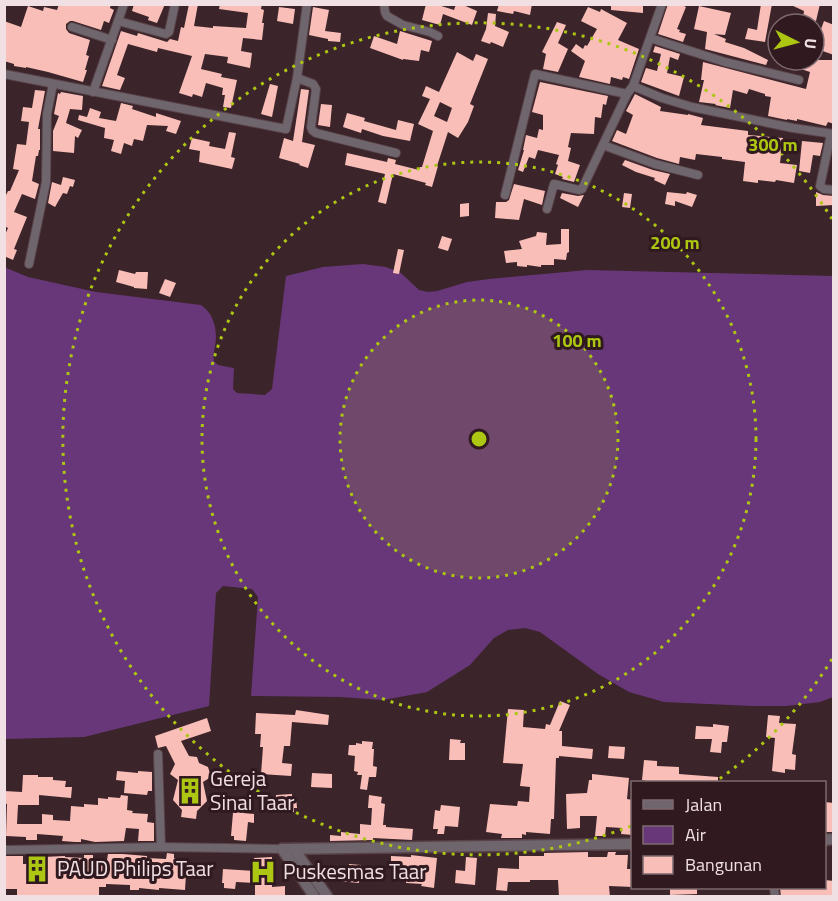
<svg xmlns="http://www.w3.org/2000/svg" width="838" height="901" font-family="'Titillium Web',sans-serif">
	<style>
		.water { fill: #683779 }
		.building { fill: #f9beb7; fill-rule: evenodd }
		.lines { fill: none; stroke-linecap: round; stroke-linejoin: round }
		.minor-casing { stroke: #584248; stroke-width: 10 }
		.tertiary-casing { stroke: #584248; stroke-width: 13 }
		.minor { stroke: #6f656c; stroke-width: 8 }
		.tertiary { stroke: #6f656c; stroke-width: 10 }
		.ring { fill: none; stroke: #acc612; stroke-width: 3; stroke-dasharray: 3 6 }
		.labels { text-anchor: middle; stroke-width: 6; stroke-linejoin: round; paint-order: stroke }
		.poi-label { font-size: 21px; fill: #f0e0e4; stroke: #301a20; text-anchor: start }
		.centre { fill: #acc612; stroke: #301a20; stroke-width: 3 }
		.ring-label { font-size: 18px; text-anchor: middle; font-weight: bold; fill: #acc612; stroke: #301a20; stroke-width: 6; stroke-linejoin: round; paint-order: stroke }
	</style>
	<rect width="100%" height="100%" fill="#3b242a"/>
	<path class="water" d="M363,264L386,267L401,273L419,290L428,292L437,291L467,282L489,279L587,270L833,276V697L820,702L786,706H752L664,702L629,692L598,674L540,632L525,628L508,630L494,638L470,665L427,692L383,700L340,697L251,696L258,597L252,589L223,586L216,593L209,706L84,737L5,739L4,267L28,277L96,292L201,305C214,313 218,332 215,346C214,352 213,355 214,361L218,365L234,368L233,389L237,393L265,395L272,389L286,276L323,267Z"/>
	<g class="building">
		<polygon points="59,4 111,4 110,8 114,10 109,23 104,21 101,30 73,21 70,21 66,24 66,29 69,33 90,40 86,55 89,56 85,70 87,70 83,82 48,72 26,67 26,68 14,66 14,64 4,61 4,21 21,27 28,6 43,11 44,7 57,10"/>
		<polygon points="134,4 165,4 157,23 148,20 149,17 132,11"/>
		<polygon points="189,4 198,4 194,26 213,28 213,26 246,28 248,13 219,9 220,4 262,4 261,9 264,10 262,23 264,23 262,40 243,38 241,51 252,53 250,68 227,63 228,57 205,54 201,69 222,74 221,77 237,80 231,108 223,107 225,95 222,95 223,88 206,83 202,97 193,94 192,97 179,93 192,56 158,48 157,52 128,44 117,75 125,78 120,90 102,86 121,31 137,36 138,33 167,42 170,39 178,41 181,27 184,28"/>
		<polygon points="426,4 435,4 454,10 456,4 461,4 477,11 472,25 443,14 440,25 422,20"/>
		<polygon points="499,4 532,4 530,15 514,11 513,14 497,11"/>
		<polygon points="611,4 643,4 643,13 611,10"/>
		<polygon points="668,4 680,4 686,7 677,29 680,30 679,32 686,34 683,42 658,34"/>
		<polygon points="761,4 772,4 765,42 745,39 748,28 757,30"/>
		<polygon points="789,4 820,4 816,21 803,18 804,11"/>
		<polygon points="699,6 731,13 725,35 714,34 726,39 725,42 744,48 768,60 766,65 705,49 707,32 694,29"/>
		<polygon points="279,7 295,9 293,24 277,21"/>
		<polygon points="313,7 329,10 325,31 341,33 340,42 328,41 328,39 309,35"/>
		<polygon points="588,7 600,12 601,9 627,23 618,40 639,49 629,79 623,77 622,80 611,77 610,84 579,77 585,61 571,51 576,44 583,49 585,45 587,46 597,29 581,21"/>
		<polygon points="488,13 496,14 495,26 509,32 503,47 491,42 490,44 481,41 486,29"/>
		<polygon points="824,21 834,25 834,55 814,48"/>
		<polygon points="557,22 566,25 558,43 568,49 558,72 543,69 546,54 542,52"/>
		<polygon points="400,31 432,41 429,52 421,50 419,61 403,59 403,60 370,48 374,36 397,44"/>
		<polygon points="655,46 680,54 678,60 670,57 667,73 684,77 679,96 641,82 646,68 657,71 661,54 653,52"/>
		<path d="M457,52L473,61L476,54L488,59L470,104L474,106L468,122L458,138L448,132L437,166H438L432,187L425,185L426,183L393,174L386,204L378,202L385,174L345,165L347,153L387,162L388,158L396,160L395,164L419,170L420,167H422L433,131L418,124L430,99L422,96L426,86L439,92ZM440,102L452,108L447,122L434,116Z"/>
		<polygon points="797,60 834,60 834,124 828,122 826,126 797,119 797,121 787,119 787,120 768,116 771,97 765,96 765,94 749,89 747,94 733,90 730,108 715,105 716,104 699,102 704,80 701,80 703,62 806,89 810,72 795,67"/>
		<polygon points="540,82 608,96 606,105 603,104 601,118 595,117 594,134 571,133 568,147 571,148 568,161 580,165 574,182 562,179 563,177 555,174 558,165 556,164 559,155 538,150 535,159 529,157 523,172 518,170 524,150 523,150 526,135 537,138 539,129 543,130 543,115 532,112"/>
		<polygon points="270,84 278,86 272,117 261,114"/>
		<polygon points="301,89 309,90 302,142 315,145 308,168 299,165 300,164 279,158 284,138 293,141"/>
		<polygon points="35,90 45,91 38,129 40,129 40,150 39,150 38,156 36,156 32,181 39,184 35,199 22,194 14,212 27,217 14,249 17,250 13,260 4,256 4,237 8,228 4,226 4,199 8,191 10,191 19,170 13,169 17,144 26,145 29,122 21,121 23,107 32,108"/>
		<polygon points="61,92 83,96 82,110 70,109 66,123 82,130 78,138 75,136 74,153 53,151 53,131 59,116 54,114 58,93 60,94"/>
		<polygon points="635,94 661,107 660,111 688,115 688,114 703,118 701,125 748,131 748,135 783,138 780,163 797,165 794,183 776,180 775,182 758,180 758,183 743,181 745,162 722,159 722,157 696,154 695,160 680,157 679,164 657,158 612,141 617,130 626,134 633,115 626,111"/>
		<polygon points="121,103 133,106 132,109 156,117 156,113 181,121 176,134 166,131 168,126 147,125 143,141 134,139 132,146 124,143 121,154 111,151 114,140 104,138 105,128 78,120 79,115 87,117 90,108 101,112 99,118 116,121"/>
		<polygon points="321,104 332,105 330,127 318,125"/>
		<polygon points="347,113 365,118 364,121 396,130 398,120 414,124 410,141 383,136 362,129 361,133 343,127"/>
		<polygon points="229,132 236,133 231,157 235,158 232,169 199,162 200,151 189,149 192,138 210,142 209,146 225,149"/>
		<polygon points="802,141 823,143 820,156 813,155 810,173 799,171"/>
		<polygon points="625,160 653,170 670,174 665,185 654,180 655,178 636,172 622,165"/>
		<polygon points="63,177 75,180 73,187 70,186 67,194 63,193 55,207 48,203 52,182 61,185"/>
		<polygon points="514,184 545,191 542,205 524,199 519,220 495,218 496,202 506,202 509,200"/>
		<polygon points="667,192 686,194 687,192 697,195 692,207 675,201 675,206 665,204"/>
		<polygon points="816,192 823,195 834,196 834,205 816,206"/>
		<polygon points="562,193 578,196 584,195 578,207 560,198"/>
		<polygon points="624,193 632,194 630,208 622,207"/>
		<polygon points="469,203 469,216 460,217 460,204"/>
		<polygon points="561,229 569,229 569,252 567,253 566,260 554,259 554,265 541,265 541,267 527,265 527,267 517,266 517,262 506,263 504,251 522,249 519,241 536,236 537,232 547,233 546,245 561,244"/>
		<polygon points="442,236 452,239 448,251 438,248"/>
		<polygon points="398,249 404,250 399,274 393,273"/>
		<polygon points="119,270 135,274 136,272 148,272 147,289 134,288 134,287 116,282"/>
		<polygon points="165,279 176,283 170,297 159,293"/>
		<polygon points="560,701 570,705 559,731 562,731 562,746 593,749 592,759 559,756 559,758 556,758 554,819 551,819 550,834 526,832 526,835 522,834 522,838 501,838 502,834 486,832 490,804 517,806 518,801 529,802 530,787 520,786 523,764 503,763 508,709 524,710 523,727 545,729 546,724 550,725"/>
		<polygon points="296,710 329,715 328,725 292,722 290,746 284,746 282,763 292,764 291,776 261,774 263,747 260,747 261,734 255,734 256,713 295,715"/>
		<polygon points="768,715 780,716 779,723 796,724 792,754 796,755 795,770 785,769 785,773 772,771 775,738 766,737"/>
		<polygon points="207,718 211,731 181,741 189,756 197,757 199,763 208,767 211,777 203,782 207,801 197,811 196,819 181,817 182,810 173,800 178,780 170,774 175,764 166,746 158,748 155,736"/>
		<polygon points="713,724 729,726 727,742 722,742 721,753 710,752 712,739 695,739 696,726 713,727"/>
		<polygon points="450,739 461,740 460,743 465,743 465,760 449,760"/>
		<polygon points="362,741 373,742 372,749 374,749 373,766 377,767 376,777 369,777 367,790 360,789 362,775 357,775 358,772 354,771 355,756 348,755 349,745 356,745 356,743 362,744"/>
		<polygon points="609,746 625,747 624,759 608,758"/>
		<polygon points="644,760 657,761 657,766 679,767 679,774 718,777 718,783 656,783 642,780"/>
		<polygon points="117,771 138,773 138,771 152,772 152,791 148,791 147,795 124,793 125,781 116,780"/>
		<polygon points="312,773 332,774 332,788 311,787"/>
		<polygon points="592,774 629,778 627,799 633,800 633,835 621,834 622,828 606,827 605,836 595,836 597,816 580,816 580,828 567,829 566,794 587,793 589,780 592,780"/>
		<polygon points="23,775 38,775 38,777 53,777 53,780 66,781 65,787 72,787 71,798 39,795 39,805 18,805 17,824 42,824 42,814 53,815 53,820 70,821 71,806 84,807 84,804 98,805 98,798 108,799 108,797 120,798 121,795 128,796 127,810 133,811 132,813 148,814 147,822 154,823 154,841 138,841 139,829 126,828 124,841 95,842 81,839 81,842 75,842 62,841 63,836 37,834 37,840 26,840 26,837 6,836 7,804 4,803 4,791 22,792"/>
		<polygon points="292,794 292,796 296,796 297,808 294,808 294,812 275,812 276,795"/>
		<polygon points="369,795 382,797 381,803 385,804 383,825 386,825 386,827 413,829 412,840 373,838 373,840 330,841 330,835 341,836 341,832 360,834 360,824 371,825 372,808 368,808"/>
		<polygon points="234,801 244,802 243,813 254,814 254,823 248,822 246,841 234,840 234,836 231,836"/>
		<polygon points="825,802 834,803 834,832 825,832"/>
		<polygon points="441,805 460,807 458,827 445,826 444,834 437,834 438,829 433,829 435,810 440,811"/>
		<polygon points="588,852 588,857 607,857 608,852 616,852 615,855 628,855 627,869 633,869 633,887 609,886 610,897 559,897 558,880 530,880 530,882 508,882 507,891 496,890 498,868 519,869 519,856 544,856 544,853"/>
		<polygon points="167,853 174,854 174,858 187,858 185,890 159,888 159,890 139,888 139,890 130,890 130,885 106,884 106,887 99,887 99,897 64,897 64,895 17,897 17,889 4,889 4,856 23,856 23,864 42,864 42,857 65,856 65,857 84,858 84,855 93,855 93,860 107,860 108,854 123,854 147,856 147,858 166,859"/>
		<polygon points="411,855 437,858 434,888 421,886 422,884 406,883 406,878 391,878 391,856 411,857"/>
		<polygon points="272,857 272,887 285,886 285,897 255,897 255,883 236,882 235,889 224,888 224,883 222,883 223,869 255,871 254,858"/>
		<polygon points="466,857 477,858 475,885 455,883 456,870 465,871"/>
		<polygon points="349,864 361,865 359,883 338,881 339,870 348,870"/>
		<polygon points="825,880 834,881 834,897 781,897 780,888 825,888"/>
		<polygon points="670,888 697,888 697,894 670,895"/>
	</g>
	<g class="lines">
		<g class="minor-casing">
			<g id="minor">
				<polyline points="384,4 385,12 387,16 403,25 430,32 438,36"/>
				<polyline points="118,21 166,34 169,32 175,4"/>
				<polyline points="72,27 112,40"/>
				<polyline points="650,38 725,62 799,80"/>
				<polyline points="4,74 286,129 297,78 307,4"/>
				<polyline points="297,78 313,84 316,89 311,127 312,130 316,133 396,153"/>
				<polyline points="633,86 662,98 692,107 793,128 834,134"/>
				<polyline points="93,92 124,4"/>
				<polyline points="831,134 820,186 824,189 834,190"/>
				<polyline points="603,145 655,164 698,175"/>
				<polyline points="505,195 535,74 627,94"/>
				<polyline points="547,209 554,184 579,190 582,189 627,94 633,86 662,4"/>
				<polyline points="29,264 46,182 47,114 53,84"/>
				<polyline points="158,754 161,847"/>
				<polyline points="4,850 161,847 282,849"/>
				<polyline points="774,888 775,896"/>
			</g>
		</g>
		<g class="tertiary-casing">
			<g id="tertiary">
				<polyline points="824,840 834,839"/>
				<polyline points="282,849 632,844"/>
				<polyline points="282,849 314,896"/>
				<polyline points="294,849 327,896"/>
			</g>
		</g>
		<use href="#minor" class="minor"/>
		<use href="#tertiary" class="tertiary"/>
	</g>
	<circle cx="479" cy="439" r="139" fill="#acc612" fill-opacity=".12"/>
	<g class="ring">
		<circle cx="479" cy="439" r="139"/>
		<circle cx="479" cy="439" r="277"/>
		<path d="M832 659A416 416 0 0 1 715 782M631 826A416 416 0 1 1 832 219"/>
	</g>
	<defs>
		<g id="building-bare" transform="scale(2.07)"><path d="M-4-6H4V6H1V3H-1V6H-4ZM-2.5-4.3h1.7v1.8h-1.7ZM.8-4.3h1.7v1.8H.8ZM-2.5-1h1.7V.8h-1.7ZM.8-1h1.7V.8H.8Z" fill="#acc612" stroke="#301a20" stroke-width="2.5" paint-order="stroke"/></g>
		<g id="hospital-bare" transform="scale(2.07)"><path d="M-5-5h3v3.5h4V-5h3V5h-3V1.5h-4V5h-3Z" fill="#acc612" stroke="#301a20" stroke-width="2.5" paint-order="stroke"/></g>
	</defs>
	<g fill-rule="evenodd">
		<use href="#building-bare" x="190" y="791"/>
		<use href="#building-bare" x="37" y="869"/>
		<use href="#hospital-bare" x="263" y="872"/>
	</g>
	<g class="labels">
		<g class="poi-label">
			<text x="210" y="786">Gereja<tspan x="210" dy="24">Sinai Taar</tspan></text>
			<text x="57" y="876">PAUD Philips Taar</text>
			<text x="283" y="879">Puskesmas Taar</text>
		</g>
	</g>
	<circle cx="479" cy="439" r="9" class="centre"/>
	<g class="ring-label">
		<text x="773" y="151">300 m</text>
		<text x="675" y="249">200 m</text>
		<text x="577" y="347">100 m</text>
	</g>
	<rect width="838" height="901" fill="none" stroke="#f0e0e4" stroke-width="12"/>
	<rect x="631" y="781" width="195" height="108" fill="#301a20" stroke="#7d696e" stroke-width="1.5"/>
	<rect x="643" y="800" width="30" height="9" fill="#6f656c" stroke="#7d696e" stroke-width="1.5"/>
	<text x="685" y="811" font-size="18" fill="#f0e0e4">Jalan</text>
	<rect x="643" y="826" width="30" height="18" fill="#683779" stroke="#7d696e" stroke-width="1.5"/>
	<text x="685" y="841" font-size="18" fill="#f0e0e4">Air</text>
	<rect x="643" y="856" width="30" height="18" fill="#f9beb7" stroke="#7d696e" stroke-width="1.5"/>
	<text x="685" y="871" font-size="18" fill="#f0e0e4">Bangunan</text>
	<g transform="translate(796 42) rotate(96)"><circle r="28" fill="#301a20" stroke="#7d696e" stroke-width="1.5"/>
	<path d="M0-4.5L10 22L0 15L-10 22Z" fill="#acc612"/>
	<text y="-9" font-size="16" font-weight="bold" text-anchor="middle" fill="#f0e0e4">U</text>
	</g>
</svg>
